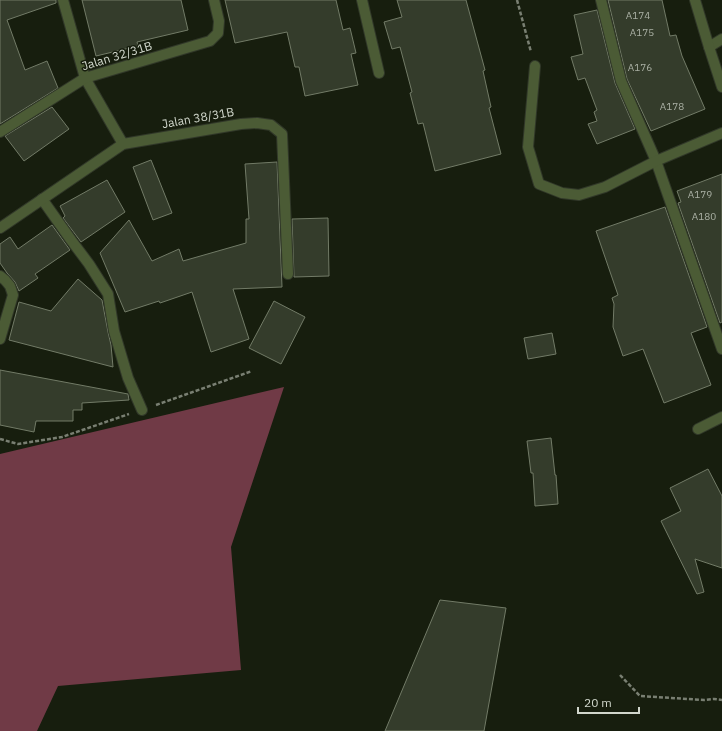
<svg xmlns="http://www.w3.org/2000/svg" width="722" height="731" font-family="'IBM Plex Sans',sans-serif">
	<style>
		.forest { fill: #703a46 }
		.building { fill: #343c2b; stroke: #727b67 }
		.lines { fill: none; stroke-linecap: round; stroke-linejoin: round }
		.lane-casing { stroke: #313829; stroke-width: 12 }
		.street-casing { stroke: #313829; stroke-width: 12 }
		.path { stroke: #797f72; stroke-width: 2.5; stroke-dasharray: 4 2; stroke-linecap: butt }
		.lane { stroke: #4b5b35; stroke-width: 10 }
		.street { stroke: #4b5b35; stroke-width: 10 }
		.labels { text-anchor: middle; stroke-width: 3; stroke-linejoin: round; paint-order: stroke }
		.number-label { font-size: 10px; fill: #aab0a4 }
		.street-label { font-size: 12px; fill: #d1d7cc; stroke: #171e0e }
	</style>
	<rect width="100%" height="100%" fill="#171e0e"/>
	<polygon class="forest" points="284,387 231,547 241,670 58,686 37,731 0,731 0,454"/>
	<g class="building">
		<polygon points="0,0 56,0 56,3 7,20 25,70 47,61 58,88 0,124"/>
		<polygon points="82,0 181,0 188,30 137,42 138,46 96,56"/>
		<polygon points="225,0 336,0 343,30 350,28 356,53 351,54 358,85 305,96 299,67 295,67 287,32 235,43"/>
		<polygon points="397,0 466,0 485,70 483,71 491,107 489,108 501,154 435,171 423,123 418,124 410,93 412,92 400,47 392,49 384,22 402,17"/>
		<polygon points="608,0 662,0 670,36 676,35 682,56 705,109 651,131 627,79"/>
		<polygon points="597,10 615,83 635,129 597,144 588,124 597,121 594,112 597,110 585,78 578,80 571,57 583,54 574,15"/>
		<polygon points="52,107 69,129 24,161 5,136"/>
		<polygon points="151,160 172,213 153,220 133,167"/>
		<polygon points="277,162 282,287 233,289 249,339 211,352 192,292 160,303 159,301 125,312 100,253 129,220 152,261 179,249 183,261 246,243 246,219 249,219 245,164"/>
		<polygon points="722,174 722,322 720,323 678,203 681,202 677,191"/>
		<polygon points="107,180 125,212 81,242 63,218 65,216 60,206"/>
		<polygon points="665,207 707,327 691,333 711,385 664,403 643,349 623,356 613,327 614,304 612,298 618,295 596,231"/>
		<polygon points="328,218 329,276 294,277 292,219"/>
		<polygon points="52,225 70,250 35,274 38,278 19,291 15,282 7,273 0,263 0,244 10,237 18,249"/>
		<polygon points="78,279 102,300 108,332 111,345 113,367 9,340 19,302 51,311"/>
		<polygon points="274,301 305,317 281,364 249,348"/>
		<polygon points="552,333 556,354 528,359 524,338"/>
		<polygon points="0,370 128,394 129,400 82,403 82,410 73,410 73,421 36,421 34,432 0,425"/>
		<polygon points="551,438 555,475 556,475 558,504 535,506 533,473 531,473 527,441"/>
		<polygon points="708,469 722,496 722,568 695,559 704,592 697,594 661,521 681,511 670,488"/>
		<polygon points="440,600 506,608 484,731 385,731"/>
	</g>
	<g class="lines">
		<g class="lane-casing">
			<g id="lane">
				<polyline points="601,0 621,81 656,161 722,349"/>
				<polyline points="709,47 722,39"/>
			</g>
		</g>
		<g class="street-casing">
			<g id="street">
				<polyline points="63,0 85,78 123,144"/>
				<polyline points="362,0 379,73"/>
				<polyline points="695,0 709,47 722,87"/>
				<polyline points="535,66 528,147 539,184 562,193 579,195 605,187 656,161 722,133"/>
				<polyline points="0,132 85,78 210,41 218,33 219,21 214,0"/>
				<polyline points="42,199 71,240 89,264 108,294 114,331 128,378 142,410"/>
				<polyline points="0,228 123,144 241,124 257,123 271,125 282,134 288,274"/>
				<polyline points="0,276 5,280 10,286 13,295 0,339"/>
				<polyline points="698,429 722,417"/>
			</g>
		</g>
		<g class="path">
			<polyline points="517,0 531,52"/>
			<polyline points="156,405 252,371"/>
			<polyline points="0,439 18,444 62,437 129,414"/>
			<polyline points="620,675 640,696 704,700 714,699 722,700"/>
		</g>
		<use href="#lane" class="lane"/>
		<use href="#street" class="street"/>
	</g>
	<g class="labels">
		<g class="number-label">
			<text x="638" y="19">A174</text>
			<text x="642" y="36">A175</text>
			<text x="640" y="71">A176</text>
			<text x="672" y="110">A178</text>
			<text x="700" y="198">A179</text>
			<text x="704" y="220">A180</text>
		</g>
		<g class="street-label">
			<text transform="translate(117 56) rotate(-17)" y="4">Jalan 32/31B</text>
			<text transform="translate(198 118) rotate(-10)" y="4">Jalan 38/31B</text>
		</g>
	</g>
	<path d="M578 707v6h61v-6" fill="none" stroke="#d1d7cc" stroke-width="2"/>
	<text x="584" y="707" font-size="12" fill="#d1d7cc" stroke="#171e0e" stroke-width="3" paint-order="stroke">20 m</text>
</svg>
